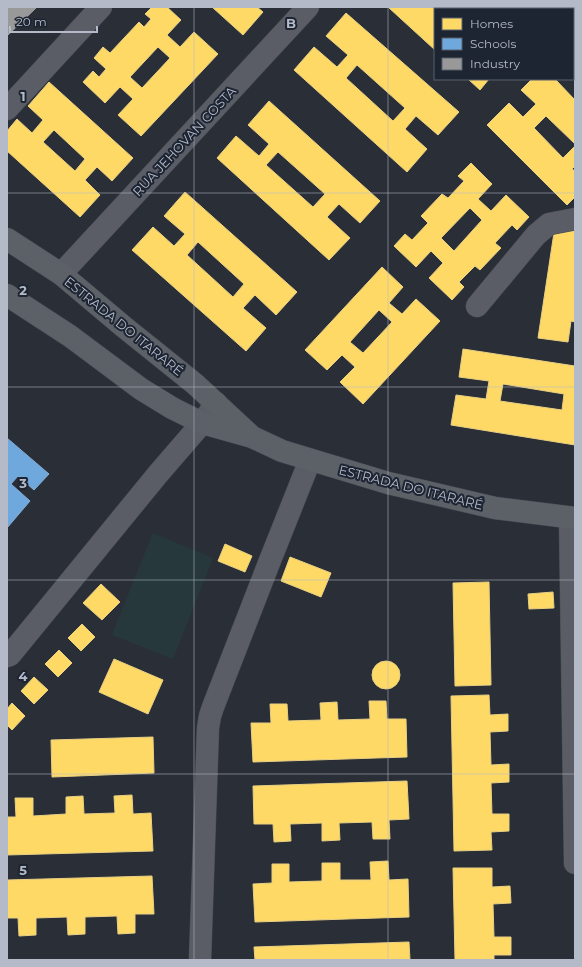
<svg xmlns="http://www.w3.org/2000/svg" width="582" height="967" font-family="Montserrat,sans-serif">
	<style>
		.green { fill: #27383d }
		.homes { fill: #ffd966; stroke: #e8d083; fill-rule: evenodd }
		.schools { fill: #6fa8dc; stroke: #84add6 }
		.industry { fill: #999; stroke: #a1a3a7 }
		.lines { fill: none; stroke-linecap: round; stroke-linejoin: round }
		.minor-casing { stroke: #464950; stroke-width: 23 }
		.major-casing { stroke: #484b54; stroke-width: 23 }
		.minor { stroke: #5a5d65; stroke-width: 22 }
		.major { stroke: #5c6067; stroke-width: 22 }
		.grid { fill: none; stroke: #b4bac8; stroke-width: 1; stroke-opacity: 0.55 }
		.labels { text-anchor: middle; stroke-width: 4; stroke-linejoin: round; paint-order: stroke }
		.street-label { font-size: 13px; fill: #b4bac8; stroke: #1d2432 }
		.grid-label { font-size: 13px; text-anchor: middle; font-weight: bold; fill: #b4bac8; stroke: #1d2432; stroke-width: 4; stroke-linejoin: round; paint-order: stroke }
	</style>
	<rect width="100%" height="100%" fill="#2a2e37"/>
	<polygon class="green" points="153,533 213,558 173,659 112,635"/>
	<g class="homes">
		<path d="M152,7H167L181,20L167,35L180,47L194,32L218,54L141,136L118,115L133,99L120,87L105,103L83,82L93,71L99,77L106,69L94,58L103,47L110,53L139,22L144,27L151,19L145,14ZM158,47L170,58L142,88L130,77Z"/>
		<polygon points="212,7 257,7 263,12 243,35"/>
		<polygon points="388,7 433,7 436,9 435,50"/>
		<polygon points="459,7 505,7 507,9 461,9"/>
		<path d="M346,13L459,112L438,135L416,116L405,129L427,149L407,172L294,70L314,47L337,67L348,55L326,36ZM357,65L405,108L393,121L346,78Z"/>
		<polygon points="468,79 489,79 480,90"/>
		<polygon points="532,79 555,79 575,100 575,144 546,116 534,128 563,158 575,146 575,166 572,169 575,171 575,197 567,205 487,125 509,103 523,117 536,104 521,90"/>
		<path d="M49,82L133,158L112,181L97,167L85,180L100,195L80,217L7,151V131L17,119L32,133L43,120L28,106ZM54,130L85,159L75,171L43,142Z"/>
		<path d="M269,101L380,201L360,223L339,204L327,217L350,238L329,260L217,158L236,136L259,156L269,144L248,125ZM278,152L325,194L313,207L266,165Z"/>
		<path d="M471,163L492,184L478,199L491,211L506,195L529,217L517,230L512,225L495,243L501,248L480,270L475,266L459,282L464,287L452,300L429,278L443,263L431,251L416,267L394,246L405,234L412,240L428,223L421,216L442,194L448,198L464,181L458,176ZM470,208L482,220L454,251L441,238Z"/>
		<path d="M185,192L297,292L276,315L255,295L243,308L266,328L246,351L132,250L153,227L174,246L185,234L164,216ZM198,242L244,284L233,297L187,255Z"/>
		<polygon points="555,226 575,229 575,322 571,321 568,342 538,338"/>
		<path d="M382,267L403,287L389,303L402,314L416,299L440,321L363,404L340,382L355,367L342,355L327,370L305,350ZM379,310L392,322L363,353L350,342Z"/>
		<path d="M463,349L575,366V445L451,425L456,395L486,399L489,381L459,377ZM503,384L564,394L562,410L500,401Z"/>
		<polygon points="225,544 252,556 245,572 218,561"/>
		<polygon points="290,557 331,573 321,597 281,581"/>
		<polygon points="489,582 491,685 455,686 453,583"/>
		<polygon points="101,584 120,602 102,620 83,603"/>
		<polygon points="553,592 554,608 529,609 528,594"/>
		<polygon points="82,624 95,637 81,651 68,638"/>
		<polygon points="59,650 72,663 58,677 45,664"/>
		<polygon points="114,659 163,680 148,714 99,692"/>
		<circle cx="386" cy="675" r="14"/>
		<polygon points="34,677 48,690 34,704 21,691"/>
		<polygon points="489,695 490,715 508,714 508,731 490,732 491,765 509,764 509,782 491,783 492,814 509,814 509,831 491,832 492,850 454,851 451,696"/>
		<polygon points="369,701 386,701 387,719 406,719 407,757 253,762 251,723 271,723 270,704 287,704 288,721 321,720 320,703 337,702 338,720 370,719"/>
		<polygon points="12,703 25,716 12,730 7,725 7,709"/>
		<polygon points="153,737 154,773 52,777 51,740"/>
		<polygon points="407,781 409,819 389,820 390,839 373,839 372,822 339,823 340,840 322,841 322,823 290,824 291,841 274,842 273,824 254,824 253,786"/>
		<polygon points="132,795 133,814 151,813 153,851 7,855 7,817 16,817 15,798 33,798 33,816 66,814 66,797 83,796 84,814 115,813 114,796"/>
		<polygon points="388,861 389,880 408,879 409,917 255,922 253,884 272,883 272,864 289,864 289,882 322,881 322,863 340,863 340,880 371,880 370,862"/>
		<polygon points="453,868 492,868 492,887 510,886 511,903 493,904 494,937 511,937 511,955 494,955 494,960 455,960"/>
		<polygon points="152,876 154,914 135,914 135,933 118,934 117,916 85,917 85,934 68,935 67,917 36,918 36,935 19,936 18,918 7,918 7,880"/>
		<polygon points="409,942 410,960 255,960 254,947"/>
	</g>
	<polygon class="schools" points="7,438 49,474 34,490 18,476 11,484 30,501 7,528 7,470 9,467 7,464"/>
	<polygon class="industry" points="7,7 37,7 7,36"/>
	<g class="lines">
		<g class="minor-casing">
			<g id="minor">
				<polyline points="543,7 545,9"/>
				<polyline points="573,46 575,48"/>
				<polyline points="7,109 101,7"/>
				<polyline points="61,274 308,7"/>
				<polyline points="477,306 536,235 549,224 575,219"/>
				<polyline points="570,518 575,863"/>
				<polyline points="7,656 10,655 158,474 202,423 216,403"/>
				<polyline points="200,960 208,728 210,716 213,707 269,563 310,460"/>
			</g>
		</g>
		<g class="major-casing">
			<g id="major">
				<polyline points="7,239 61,274 124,327 195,384 250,435"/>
				<polyline points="7,295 70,336 141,389 172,408 202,423 252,437 282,451 388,483 495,508 575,518"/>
			</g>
		</g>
		<use href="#minor" class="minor"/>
		<use href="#major" class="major"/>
	</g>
	<path class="grid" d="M194,7V960M388,7V960M7,193H575M7,387H575M7,580H575M7,774H575"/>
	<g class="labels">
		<g class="street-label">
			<text transform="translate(184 141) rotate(-47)" y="5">RUA JEHOVAN COSTA</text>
			<text transform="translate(124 326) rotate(39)" y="5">ESTRADA DO ITARARÉ</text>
			<text transform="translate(411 487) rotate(14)" y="5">ESTRADA DO ITARARÉ</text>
		</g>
	</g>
	<g class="grid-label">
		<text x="291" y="28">B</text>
		<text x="23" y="101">1</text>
		<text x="23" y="295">2</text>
		<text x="23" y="488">3</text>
		<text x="23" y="681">4</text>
		<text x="23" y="875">5</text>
	</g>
	<rect width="582" height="967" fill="none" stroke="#b4bac8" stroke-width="16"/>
	<rect x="434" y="8" width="140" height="72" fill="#1d2432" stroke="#59606e"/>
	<rect x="442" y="18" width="20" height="12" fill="#ffd966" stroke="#59606e"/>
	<text x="470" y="28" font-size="12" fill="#b4bac8">Homes</text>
	<rect x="442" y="38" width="20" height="12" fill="#6fa8dc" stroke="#59606e"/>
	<text x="470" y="48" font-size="12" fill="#b4bac8">Schools</text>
	<rect x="442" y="58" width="20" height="12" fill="#999999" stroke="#59606e"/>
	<text x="470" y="68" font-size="12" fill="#b4bac8">Industry</text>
	<path d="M10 26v6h87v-6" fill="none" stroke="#b4bac8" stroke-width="2"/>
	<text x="16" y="26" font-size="12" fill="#b4bac8" stroke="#1d2432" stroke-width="3" paint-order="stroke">20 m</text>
</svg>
